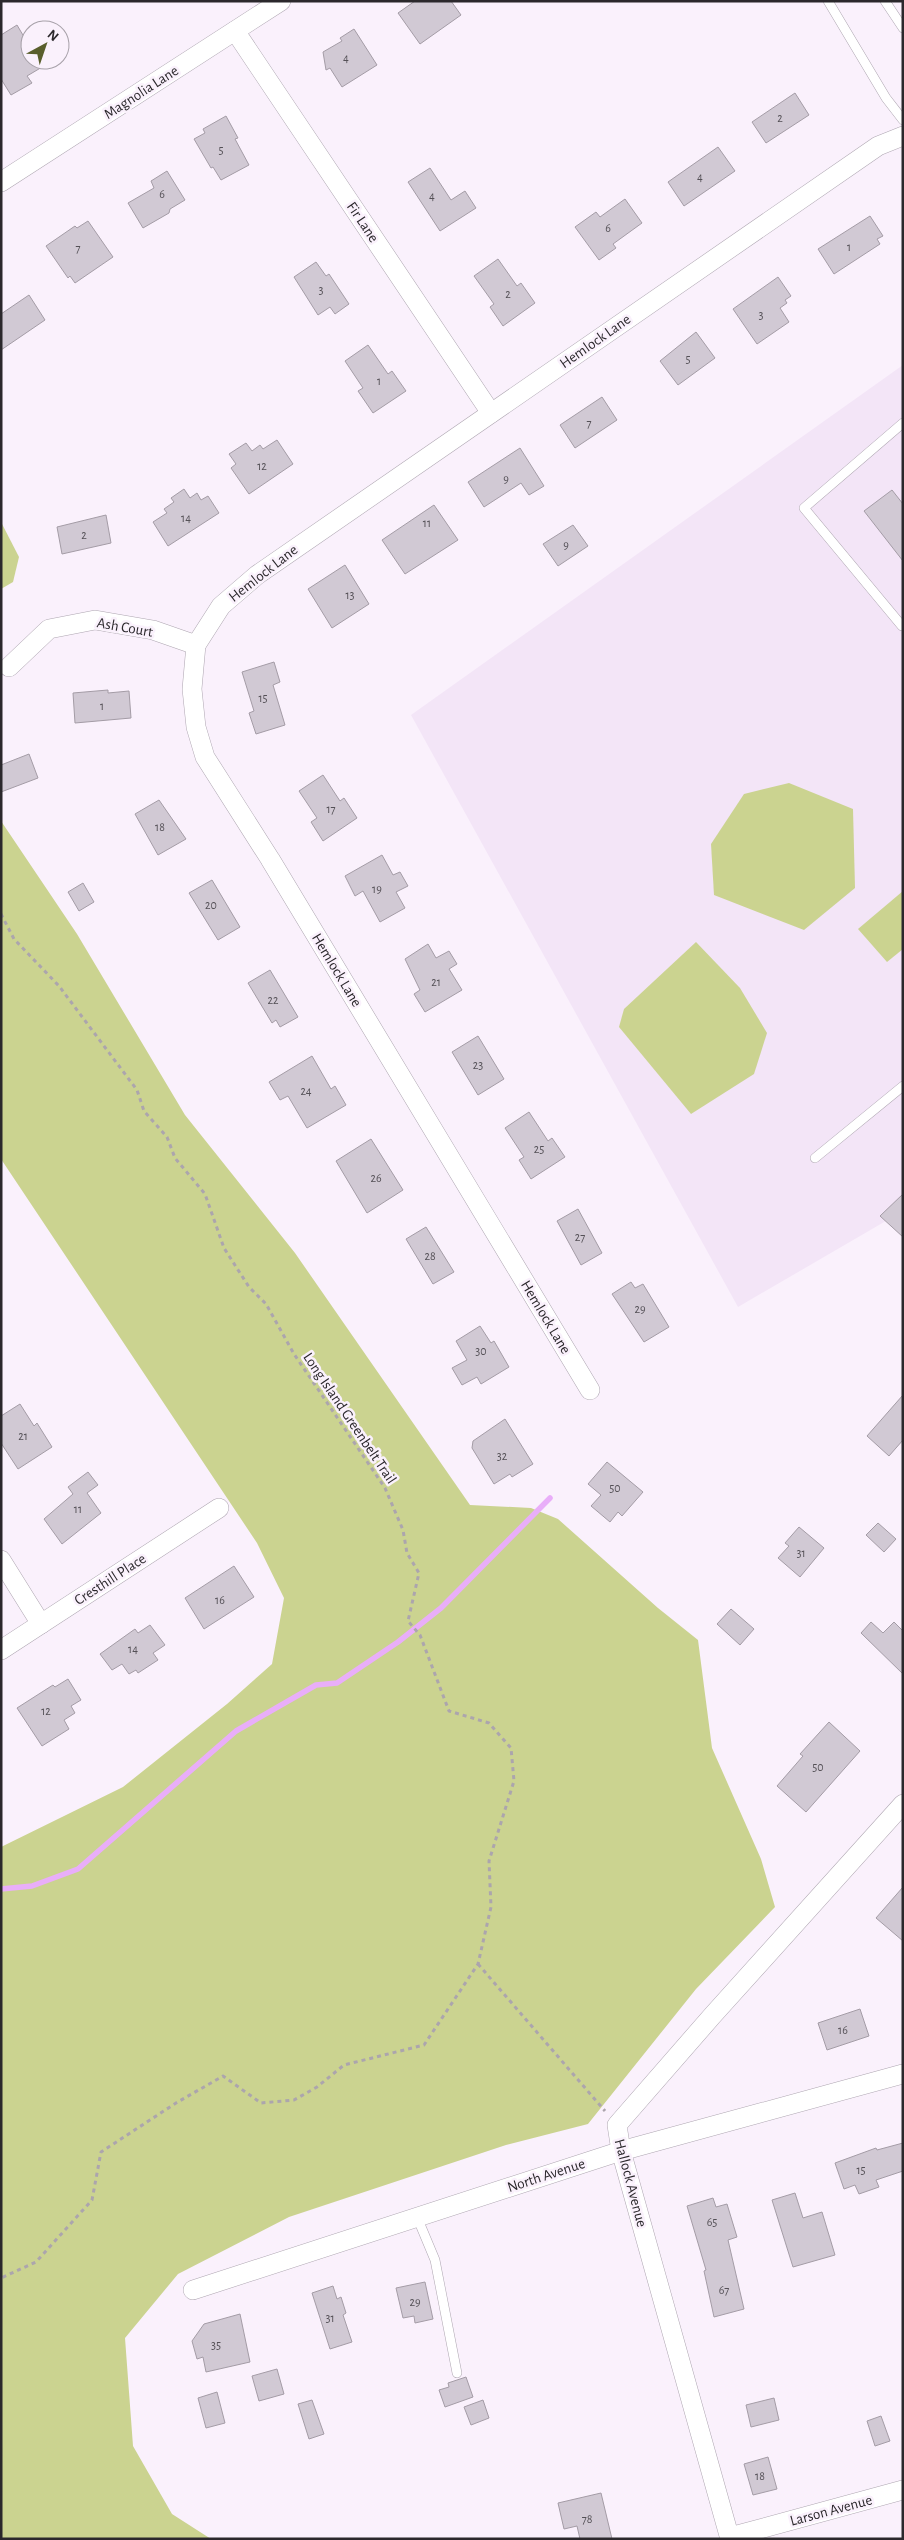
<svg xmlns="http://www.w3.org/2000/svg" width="904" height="2540" font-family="'Alegreya Sans',sans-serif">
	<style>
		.built { fill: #f3e5f7 }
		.green { fill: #cbd390 }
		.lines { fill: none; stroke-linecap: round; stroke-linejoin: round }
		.stream { stroke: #e9aef9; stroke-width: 5.5 }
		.building { fill: #d1c9d4; stroke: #a49ca6 }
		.service-casing { stroke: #aea6b1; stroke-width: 10 }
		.minor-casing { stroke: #aea6b1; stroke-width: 20 }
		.path { stroke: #aca5ad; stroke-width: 3; stroke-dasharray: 4 4; stroke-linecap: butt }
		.service { stroke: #fff; stroke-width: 9 }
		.minor { stroke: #fff; stroke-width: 19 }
		.labels { text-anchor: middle; stroke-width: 5; stroke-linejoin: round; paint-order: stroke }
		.number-label { font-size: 12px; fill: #545056 }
		.street-label { font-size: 15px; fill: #2b282c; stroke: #faf1fc }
	</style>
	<rect width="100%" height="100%" fill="#faf1fc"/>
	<polygon class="built" points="903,365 903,1211 738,1307 411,715"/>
	<g class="green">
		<polygon points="1,522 19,557 13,582 1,589"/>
		<polygon points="789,783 853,809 855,888 804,930 714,895 711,844 744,794"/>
		<polygon points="1,821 77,934 185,1115 295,1253 470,1505 531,1508 558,1519 658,1608 698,1640 712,1748 761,1859 775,1907 696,1989 588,2124 506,2145 289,2217 178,2274 125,2338 133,2446 172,2514 211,2539 1,2539 1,1847 123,1787 227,1704 272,1664 284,1598 257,1543 1,1159"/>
		<polygon points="903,891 903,949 887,962 858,929"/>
		<polygon points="696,942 740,988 767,1033 754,1074 691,1114 619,1027 624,1009"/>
	</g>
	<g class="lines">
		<polyline class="stream" points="1,1889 32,1886 78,1869 236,1731 316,1685 337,1683 398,1642 441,1608 550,1498"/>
	</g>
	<g class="building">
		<polygon points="415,1 451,1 461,15 420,44 398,13"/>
		<polygon points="17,25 30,47 30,60 54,60 27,76 32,83 11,95 1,79 1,35"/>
		<polygon points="354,29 377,65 342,87 330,68 326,70 323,52 342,41 340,38"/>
		<polygon points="795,93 809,115 766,143 752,122"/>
		<polygon points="226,116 238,138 235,139 249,165 221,180 213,167 211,168 194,139 205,133 203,129"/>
		<polygon points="718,147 735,171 684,206 668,182"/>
		<polygon points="430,168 451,200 465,191 476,208 440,231 408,182"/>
		<polygon points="167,171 185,200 170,209 169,213 143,228 128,203 154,188 151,181"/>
		<polygon points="625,199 642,223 613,244 616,248 599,260 575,227 596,212 600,217"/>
		<polygon points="870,216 883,236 877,239 880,244 834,274 818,249"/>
		<polygon points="88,221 113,257 75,283 70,276 68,278 46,246 75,226 77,228"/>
		<polygon points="498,259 517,286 521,283 535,303 503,326 490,307 494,304 474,276"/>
		<polygon points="316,262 326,276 329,274 349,304 335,314 330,307 318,315 294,277"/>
		<polygon points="778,277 791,296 785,300 787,303 780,308 789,322 757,344 733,309"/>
		<polygon points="29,295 45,320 1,350 1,314"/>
		<polygon points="696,332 715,358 678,385 660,361"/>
		<polygon points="368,345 388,374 392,371 406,391 373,413 358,391 363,388 345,361"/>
		<polygon points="602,397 617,420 575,448 560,425"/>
		<polygon points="277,440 293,464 249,494 231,468 236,464 229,454 246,443 252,451 260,445 263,449"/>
		<polygon points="520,448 544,486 529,495 521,483 484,507 468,482"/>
		<polygon points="184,489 190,498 197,493 201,500 208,496 219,513 168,546 153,522 167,513 164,509 174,502 171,498"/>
		<polygon points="892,490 903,504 903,561 864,511"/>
		<polygon points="434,505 458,540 405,574 382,540"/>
		<polygon points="106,515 111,543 62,554 57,527"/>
		<polygon points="573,525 588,546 558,566 543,544"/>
		<polygon points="345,565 369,604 332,628 308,589"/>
		<polygon points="274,662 280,682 273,685 285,725 256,734 249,713 254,711 242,672"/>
		<polygon points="108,690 108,693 129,691 131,718 75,723 73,693"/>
		<polygon points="29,754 38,778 1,792 1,765"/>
		<polygon points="323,775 340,801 344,798 357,818 323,841 311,822 317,818 299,791"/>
		<polygon points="159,800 186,839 158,855 135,814"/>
		<polygon points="382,855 393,875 400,872 408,886 396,892 405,908 380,922 363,891 355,896 345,876"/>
		<polygon points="212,880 240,927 218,940 189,893"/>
		<polygon points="83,883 94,902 79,911 68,892"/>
		<polygon points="428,944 436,958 449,951 457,964 449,969 462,990 425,1012 414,994 420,990 405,959"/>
		<polygon points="270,970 298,1017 280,1027 276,1020 272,1023 248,983"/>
		<polygon points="478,1036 504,1079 478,1095 452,1052"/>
		<polygon points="312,1056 331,1089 335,1086 346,1105 307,1128 288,1096 280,1100 269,1082"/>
		<polygon points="529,1112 548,1141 552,1138 565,1157 531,1179 519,1160 524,1157 505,1128"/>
		<polygon points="371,1139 403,1190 367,1213 336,1161"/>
		<polygon points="903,1194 903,1237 880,1216"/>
		<polygon points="578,1209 602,1253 581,1265 557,1221"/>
		<polygon points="426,1227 454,1272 433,1284 406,1239"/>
		<polygon points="631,1282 635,1288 643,1284 669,1327 644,1342 612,1294"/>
		<polygon points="480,1326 491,1343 494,1341 509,1367 481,1384 477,1377 462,1385 452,1368 467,1360 456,1341"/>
		<polygon points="903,1395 903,1440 889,1456 867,1436"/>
		<polygon points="20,1404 34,1426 37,1423 52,1447 18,1469 1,1443 1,1416"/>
		<polygon points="505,1419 533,1464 512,1477 510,1474 494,1484 472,1448 473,1441"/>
		<polygon points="607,1462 643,1492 622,1516 618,1512 610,1522 591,1506 601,1495 588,1484"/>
		<polygon points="88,1472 98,1485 87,1493 101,1513 62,1544 44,1519 73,1494 68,1487"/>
		<polygon points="878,1523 896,1539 884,1552 866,1535"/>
		<polygon points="799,1527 824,1548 800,1577 778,1558 789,1546 785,1543"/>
		<polygon points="234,1566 254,1597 204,1629 185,1598"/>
		<polygon points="731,1609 754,1629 740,1645 717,1624"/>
		<polygon points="871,1622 883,1633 894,1622 903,1631 903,1674 861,1633"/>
		<polygon points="150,1625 165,1645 153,1653 158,1660 138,1673 136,1670 129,1674 122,1664 112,1670 100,1654 135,1629 138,1633"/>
		<polygon points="68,1679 81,1700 71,1706 75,1713 64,1720 69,1729 42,1746 17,1708 53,1685 55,1687"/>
		<polygon points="829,1722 860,1751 806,1812 777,1786 803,1756 800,1754"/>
		<polygon points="903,1887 903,1941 876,1918"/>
		<polygon points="860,2009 869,2036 827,2050 818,2023"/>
		<polygon points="903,2143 903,2171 876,2180 879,2187 859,2194 855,2185 844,2189 835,2163 876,2148 877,2150"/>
		<polygon points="795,2193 803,2218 822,2212 835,2255 793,2267 772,2200"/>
		<polygon points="713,2198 716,2207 727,2204 737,2237 728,2240 744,2309 714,2317 704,2271 706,2270 687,2206"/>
		<polygon points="425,2282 433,2319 415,2323 414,2316 403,2318 396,2288"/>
		<polygon points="333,2286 337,2299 341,2297 346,2313 343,2315 352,2342 330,2349 312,2293"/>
		<polygon points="240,2314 250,2362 206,2372 203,2357 197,2359 192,2341 204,2324"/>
		<polygon points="277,2369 284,2394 259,2401 252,2376"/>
		<polygon points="466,2377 473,2397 445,2407 439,2390 449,2387 448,2383"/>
		<polygon points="217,2392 225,2423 206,2428 198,2398"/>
		<polygon points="774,2398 779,2420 751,2427 746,2405"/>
		<polygon points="312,2400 324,2434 309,2439 298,2404"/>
		<polygon points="483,2400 489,2418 471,2425 464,2407"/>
		<polygon points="881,2416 890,2441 875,2446 867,2421"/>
		<polygon points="768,2457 777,2489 753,2495 744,2464"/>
		<polygon points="601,2493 612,2539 580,2539 577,2526 564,2529 558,2503"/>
	</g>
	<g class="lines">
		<g class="service-casing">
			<g id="service">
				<polyline points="828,1 886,98 903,120"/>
				<polyline points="885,1 903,28"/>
				<polyline points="902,626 804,508 903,423"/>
				<polyline points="815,1158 903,1086"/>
				<polyline points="417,2217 435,2260 457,2373"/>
			</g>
		</g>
		<g class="minor-casing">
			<g id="minor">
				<polyline points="235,31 491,413"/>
				<polyline points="1,182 281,1"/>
				<polyline points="9,667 49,629 95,620 153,630 196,645"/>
				<polyline points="590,1390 270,859 205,757 196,727 192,689 196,645 221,606 257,575 878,146 903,136"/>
				<polyline points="1,1560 41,1624"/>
				<polyline points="1,1650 219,1508"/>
				<polyline points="193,2290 621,2151 903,2074"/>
				<polyline points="730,2537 903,2490"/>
				<polyline points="730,2539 621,2151 617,2125 712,2016 903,1804"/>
			</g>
		</g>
		<g class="path">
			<polyline points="1,914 14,939 59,986 137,1090 144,1111 167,1137 175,1158 205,1194 224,1248 249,1287 266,1304 294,1354 385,1488 403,1530 407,1553 419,1573 408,1621 420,1635 449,1711 489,1723 511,1748 514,1781 489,1861 491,1907 478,1964 424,2045 344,2065 317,2087 294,2100 261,2103 223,2076 176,2103 101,2152 92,2200 36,2262 1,2278"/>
			<polyline points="478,1964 605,2111"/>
		</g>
		<use href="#service" class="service"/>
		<use href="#minor" class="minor"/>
	</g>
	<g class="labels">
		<g class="number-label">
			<text x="346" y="62">4</text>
			<text x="780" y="122">2</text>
			<text x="221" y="154">5</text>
			<text x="700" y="181">4</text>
			<text x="162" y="198">6</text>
			<text x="432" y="200">4</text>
			<text x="608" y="232">6</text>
			<text x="849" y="251">1</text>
			<text x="78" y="252">7</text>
			<text x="321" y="294">3</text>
			<text x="508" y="298">2</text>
			<text x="761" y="319">3</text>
			<text x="688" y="363">5</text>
			<text x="379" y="385">1</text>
			<text x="589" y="427">7</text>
			<text x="262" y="470">12</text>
			<text x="506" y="483">9</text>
			<text x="186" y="522">14</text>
			<text x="427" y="527">11</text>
			<text x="84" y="539">2</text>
			<text x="566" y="549">9</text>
			<text x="350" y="599">13</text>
			<text x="263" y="702">15</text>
			<text x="102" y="710">1</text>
			<text x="331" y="813">17</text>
			<text x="160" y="831">18</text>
			<text x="377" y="893">19</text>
			<text x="211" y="909">20</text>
			<text x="436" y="986">21</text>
			<text x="273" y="1004">22</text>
			<text x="478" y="1069">23</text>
			<text x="306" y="1095">24</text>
			<text x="539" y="1153">25</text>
			<text x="376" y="1182">26</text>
			<text x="580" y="1241">27</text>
			<text x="430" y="1260">28</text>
			<text x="640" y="1313">29</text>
			<text x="481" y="1355">30</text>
			<text x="23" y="1440">21</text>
			<text x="502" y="1460">32</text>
			<text x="615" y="1492">50</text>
			<text x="78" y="1513">11</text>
			<text x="801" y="1557">31</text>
			<text x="220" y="1604">16</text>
			<text x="133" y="1653">14</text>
			<text x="46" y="1715">12</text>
			<text x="818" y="1771">50</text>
			<text x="843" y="2034">16</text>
			<text x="861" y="2174">15</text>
			<text x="712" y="2226">65</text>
			<text x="724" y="2294">67</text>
			<text x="415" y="2306">29</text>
			<text x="330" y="2322">31</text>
			<text x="216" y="2349">35</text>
			<text x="760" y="2480">18</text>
			<text x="587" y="2523">78</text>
		</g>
		<g class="street-label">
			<text transform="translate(141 92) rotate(-33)" y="5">Magnolia Lane</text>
			<text transform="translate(363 222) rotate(56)" y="5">Fir Lane</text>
			<text transform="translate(595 341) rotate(-35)" y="5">Hemlock Lane</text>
			<text transform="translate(263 573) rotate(-38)" y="5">Hemlock Lane</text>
			<text transform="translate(125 627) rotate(10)" y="5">Ash Court</text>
			<text transform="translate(337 970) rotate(59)" y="5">Hemlock Lane</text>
			<text transform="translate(546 1317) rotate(59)" y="5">Hemlock Lane</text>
			<text transform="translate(350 1418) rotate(56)" y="5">Long Island Greenbelt Trail</text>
			<text transform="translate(110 1579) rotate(-33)" y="5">Cresthill Place</text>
			<text transform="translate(546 2175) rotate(-18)" y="5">North Avenue</text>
			<text transform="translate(631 2183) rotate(75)" y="5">Hallock Avenue</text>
			<text transform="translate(831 2510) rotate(-15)" y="5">Larson Avenue</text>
		</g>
	</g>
	<rect width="904" height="2540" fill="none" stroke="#2b282c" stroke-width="5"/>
	<g transform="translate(45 45) rotate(40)"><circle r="24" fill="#faf1fc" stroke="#a7a1a9"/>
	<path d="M0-4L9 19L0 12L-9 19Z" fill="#595e2c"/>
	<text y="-8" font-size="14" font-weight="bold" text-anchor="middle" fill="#2b282c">N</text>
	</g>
</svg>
